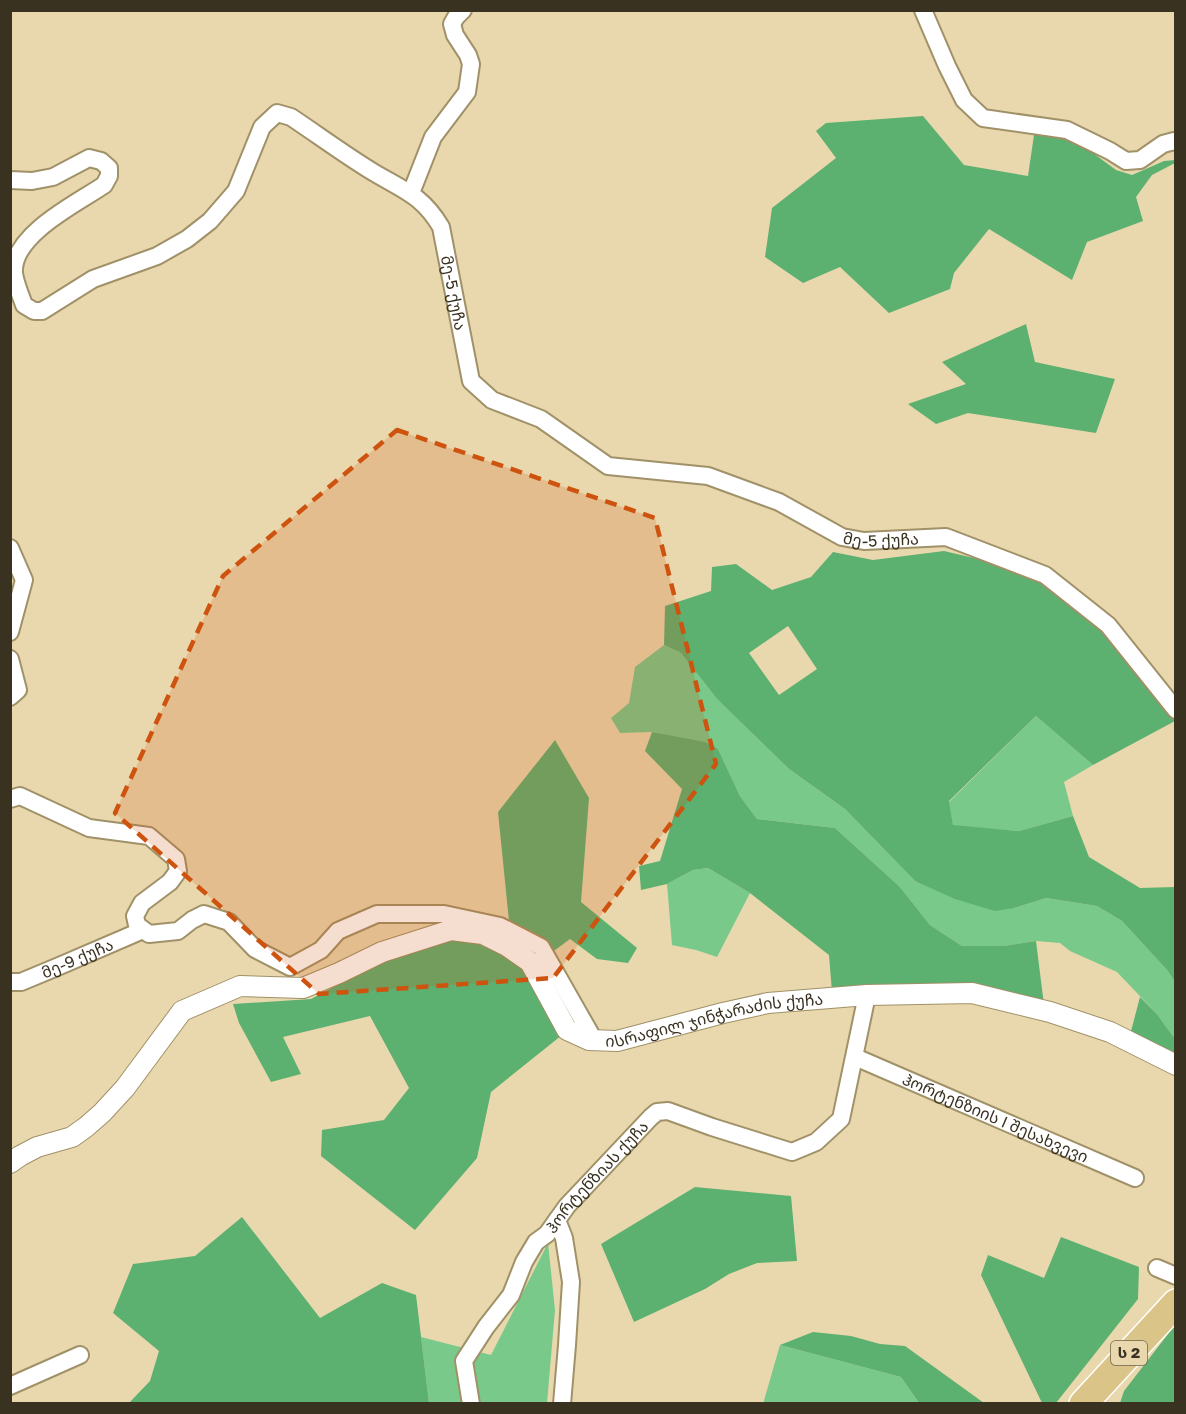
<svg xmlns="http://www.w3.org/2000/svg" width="1186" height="1414" font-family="'Golos Text','Noto Sans Georgian',sans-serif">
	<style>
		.green { fill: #79c98a }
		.forest { fill: #5cb070; fill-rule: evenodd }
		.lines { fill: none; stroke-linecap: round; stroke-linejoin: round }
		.minor-casing { stroke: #a09168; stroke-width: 20 }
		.tertiary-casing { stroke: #a09168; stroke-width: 22 }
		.trunk-casing { stroke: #fff; stroke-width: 30 }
		.minor { stroke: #fff; stroke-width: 16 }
		.tertiary { stroke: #fff; stroke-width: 20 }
		.trunk { stroke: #dac488; stroke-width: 27 }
		.marked { fill: #ce530f; fill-opacity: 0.2; stroke: #ce530f; stroke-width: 4.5; stroke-dasharray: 12 8; stroke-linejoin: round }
		.labels { text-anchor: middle; stroke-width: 6; stroke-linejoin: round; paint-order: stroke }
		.shield { fill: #e9d8ad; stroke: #6e644b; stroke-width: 1.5 }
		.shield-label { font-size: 15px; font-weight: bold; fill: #393221 }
		.street-label { font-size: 16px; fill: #393221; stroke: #e9d8ad }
	</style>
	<rect width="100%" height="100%" fill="#e9d8ad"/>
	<g class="green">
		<polygon points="664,645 681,653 717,699 789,769 845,809 915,881 1014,908 1046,898 1097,906 1122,921 1167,970 1175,982 1175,1039 1157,1014 1117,972 1070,951 1060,943 1036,941 1003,946 962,946 930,925 900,887 835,828 757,819 740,796 718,749 652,732 620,733 611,718 629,703 635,667"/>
		<polygon points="1036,716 1093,765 1064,782 1073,816 1019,831 953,826 949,802"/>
		<polygon points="708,868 750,893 717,957 696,950 672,945 667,884 693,870"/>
		<polygon points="548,1243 555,1310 547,1403 429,1403 421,1337 491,1355"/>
		<polygon points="780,1345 901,1377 919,1403 763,1404"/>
	</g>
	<g class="forest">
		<polygon points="923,116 964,165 1028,176 1035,128 1067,134 1116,170 1132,175 1164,161 1175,160 1175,163 1152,175 1136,197 1143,221 1087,242 1072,280 989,229 954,273 950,289 889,313 840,267 803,283 765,257 772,208 836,158 816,131 826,123"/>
		<polygon points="1026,324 1035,362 1115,379 1096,433 968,413 936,424 908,404 966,384 942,362"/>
		<path d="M944,551L1045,575L1104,628L1175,719V721L1093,765L1036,716L949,801L953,825L1019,831L1073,816L1089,857L1140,888L1175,887V982L1167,970L1122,921L1097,906L1046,898L1014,908L995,911L955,899L915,881L845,809L789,769L717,699L681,653L664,645L665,606L711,591L712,567L736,564L772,590L811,577L833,552L873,560ZM788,626L817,669L779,695L749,653Z"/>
		<polygon points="652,732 705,742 718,749 740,796 757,819 835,828 900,887 930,925 962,946 1003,946 1036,941 1044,1005 832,992 829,955 750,893 708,868 693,870 667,884 641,890 639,866 660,861 682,789 645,751"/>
		<polygon points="555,740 589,798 581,902 637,948 628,963 597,959 570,939 539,962 511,941 498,812"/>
		<polygon points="455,937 484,942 524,966 562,1035 491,1092 477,1158 415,1230 321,1156 322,1130 384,1120 409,1088 370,1016 283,1037 301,1074 271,1082 239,1023 233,1004 311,999 382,961"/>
		<polygon points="1140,997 1157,1014 1175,1039 1175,1056 1130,1035"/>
		<polygon points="695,1187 791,1196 797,1261 757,1263 729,1274 705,1289 634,1322 601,1244"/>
		<polygon points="242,1217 320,1318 382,1283 416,1295 429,1403 129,1403 150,1381 159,1351 113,1313 133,1264 195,1256"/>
		<polygon points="1061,1237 1139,1267 1138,1299 1056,1403 1042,1403 981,1275 988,1255 1044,1278"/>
		<polygon points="1175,1325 1175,1403 1120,1403 1124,1391"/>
		<polygon points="813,1332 851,1336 880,1344 905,1346 984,1403 919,1403 901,1377 780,1345"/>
	</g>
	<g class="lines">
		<g class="minor-casing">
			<g id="minor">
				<polyline points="923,10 947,66 964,100 983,118 1067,130 1110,151 1126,161 1140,160 1163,144 1174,141 1176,142"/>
				<path id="s1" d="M10,180L32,181L53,177L89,158L101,161L109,168V176L104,185C77,203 16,233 14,269C13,278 21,296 24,305L34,311H42L93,279L157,256L187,239L210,221L236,191L262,127L277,113L291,117C318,135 345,155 373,172C403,190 422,195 441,227L471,381L492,400L541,419L608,466L708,476L779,502L842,537L864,541L946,537L1045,575L1108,625L1176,710"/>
				<polyline points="411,193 433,137 467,92 471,64 468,55 455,35 452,24 456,17 463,10"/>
				<polyline points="10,548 24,580 10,632"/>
				<polyline points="10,659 18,690 10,697"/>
				<polyline points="10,799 20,796 89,828 149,836 176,859 178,871 170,882 142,903 135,916 137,925 149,934 178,931 192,920 204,914 229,922 255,949 290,967 321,950 338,931 377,914 444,914 500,926 541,947 590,1033 589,1040"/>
				<path id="s2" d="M10,982H21L57,967L143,930"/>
				<path id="s3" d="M855,1057L1135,1178"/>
				<polyline points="557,1220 564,1238 571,1282 567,1345 562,1404"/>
				<polyline points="1157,1268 1176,1276"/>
				<polyline points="10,1386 80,1355"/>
				<path id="s4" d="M471,1404L464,1361L486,1327L511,1295L524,1262L536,1242L547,1234L567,1206L651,1117L657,1112L668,1111L712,1127L792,1152L816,1142L841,1119L867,995"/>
			</g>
		</g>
		<g class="tertiary-casing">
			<g id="tertiary">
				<path id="s5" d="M10,1163L20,1156L37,1147L72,1137L86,1127L102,1113L125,1088L182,1011L240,986L303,988L339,973L382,952L451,930L483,934L507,946L530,962L567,1030L589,1040L617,1041L723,1013L768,1003L867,995L972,993L1050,1012L1110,1032L1176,1065"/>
			</g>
		</g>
		<g class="trunk-casing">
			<polyline id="trunk" points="1083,1404 1176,1303"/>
		</g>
		<use href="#minor" class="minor"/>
		<use href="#tertiary" class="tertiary"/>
		<use href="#trunk" class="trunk"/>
	</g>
	<path class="marked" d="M397,430L655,518L716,764L553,978L319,994L115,813L223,576Z"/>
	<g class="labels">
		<rect class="shield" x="1111" y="1341" width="36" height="24" rx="4.5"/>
		<g class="shield-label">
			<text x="1129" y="1358">ს 2</text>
		</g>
		<g class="street-label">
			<text dy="6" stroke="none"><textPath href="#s1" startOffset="900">მე-5 ქუჩა</textPath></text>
			<text dy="6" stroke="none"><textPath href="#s1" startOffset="1440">მე-5 ქუჩა</textPath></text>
			<text dy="6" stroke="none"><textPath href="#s2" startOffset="72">მე-9 ქუჩა</textPath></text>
			<text dy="6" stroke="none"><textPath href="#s5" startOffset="838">ისრაფილ ჯინჭარაძის ქუჩა</textPath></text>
			<text dy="6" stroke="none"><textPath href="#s3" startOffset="153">ჰორტენზიის I შესახვევი</textPath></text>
			<text dy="6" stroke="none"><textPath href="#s4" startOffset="273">ჰორტენზიას ქუჩა</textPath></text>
		</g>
	</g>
	<rect width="1186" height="1414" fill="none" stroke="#393221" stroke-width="24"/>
</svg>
